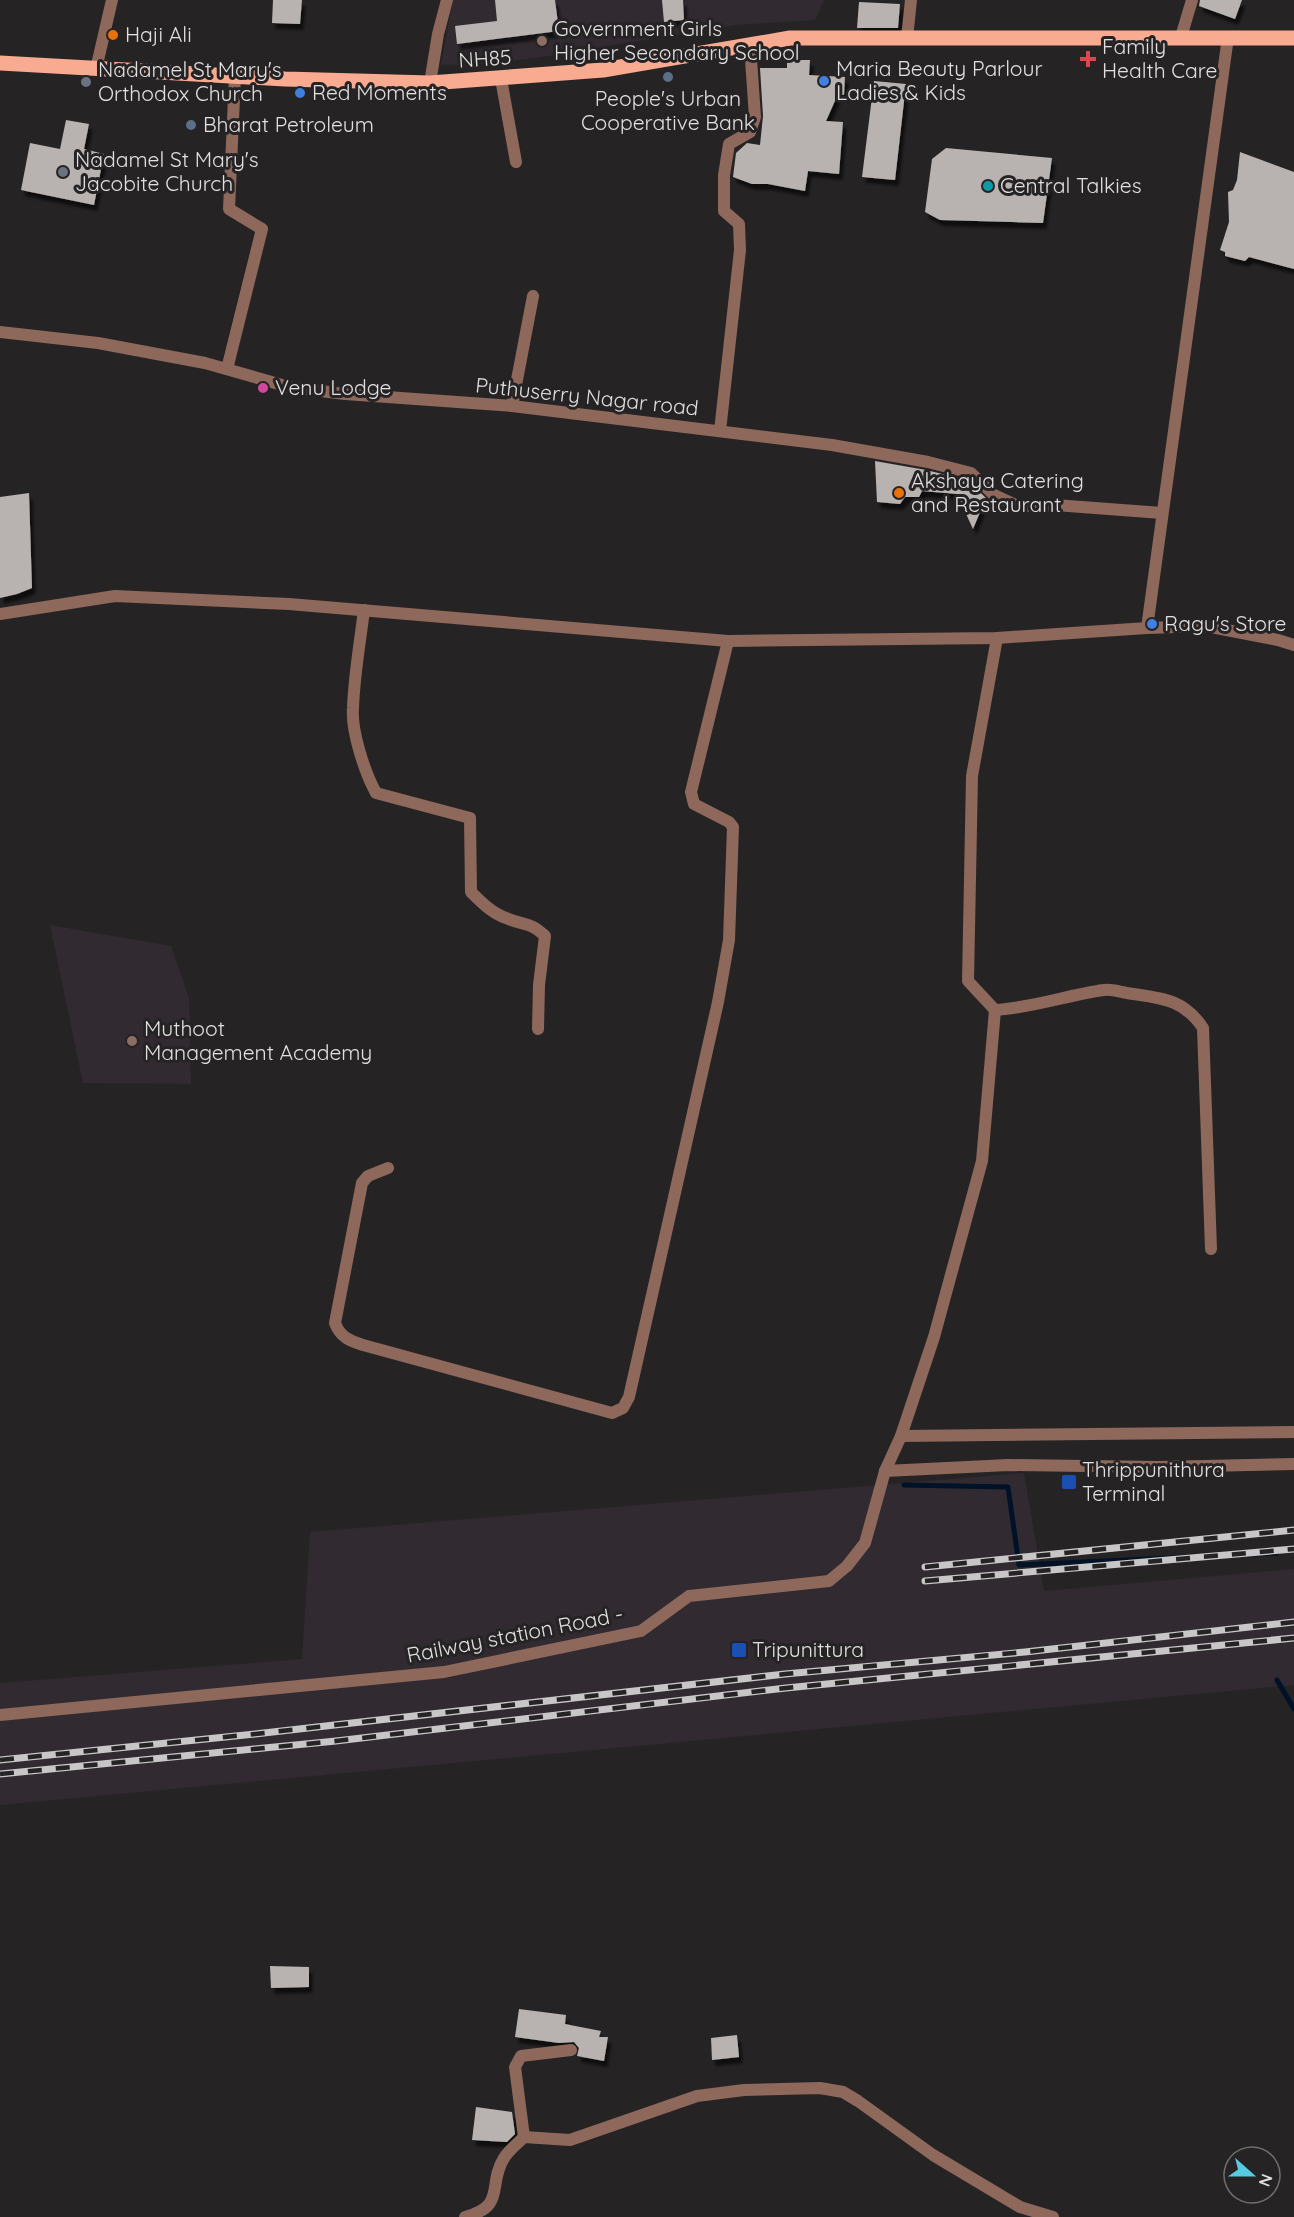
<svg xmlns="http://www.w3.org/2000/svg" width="1294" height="2217" font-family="Quicksand,sans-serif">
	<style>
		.built { fill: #312a31 }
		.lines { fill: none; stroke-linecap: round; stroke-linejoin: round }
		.stream { stroke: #001227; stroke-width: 5 }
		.building { fill: #b8b3b1; filter: url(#shadow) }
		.street { stroke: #8d685b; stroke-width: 12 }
		.primary { stroke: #f8ab90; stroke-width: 15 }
		.rail-casing { stroke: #c8c6c7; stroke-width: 7 }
		.rail { stroke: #262325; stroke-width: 4.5; stroke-dasharray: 14; stroke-linecap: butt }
		.food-dot { fill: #e8710a; stroke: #262325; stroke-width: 2 }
		.education-dot { fill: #8d6e63; stroke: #262325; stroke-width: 2 }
		.health-dot { fill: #e0444e; stroke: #262325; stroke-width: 2 }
		.service-dot { fill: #5c6f8a; stroke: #262325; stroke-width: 2 }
		.shop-dot { fill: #3f7fe0; stroke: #262325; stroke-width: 2 }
		.worship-dot { fill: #6b7280; stroke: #262325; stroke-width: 2 }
		.culture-dot { fill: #0f9aa8; stroke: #262325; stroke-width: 2 }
		.hotel-dot { fill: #d1479c; stroke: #262325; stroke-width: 2 }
		.transit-dot { fill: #1a4fb4; stroke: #262325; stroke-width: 2 }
		.labels { text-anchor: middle; stroke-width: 6; stroke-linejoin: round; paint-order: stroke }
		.poi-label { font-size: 21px; fill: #e1dfe0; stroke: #262325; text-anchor: start }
		.street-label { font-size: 21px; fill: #e1dfe0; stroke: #262325 }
	</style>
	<defs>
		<filter id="shadow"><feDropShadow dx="3.5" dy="6" stdDeviation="1.5" flood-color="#0009"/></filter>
	</defs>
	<rect width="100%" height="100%" fill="#262325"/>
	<g class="built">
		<polygon points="453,0 824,0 815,20 735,25 542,57 485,64 441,65"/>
		<polygon points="50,925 171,946 189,998 191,1084 83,1083"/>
		<polygon points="1024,1473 1044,1591 1294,1569 1294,1685 0,1805 0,1683 302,1659 310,1532"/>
	</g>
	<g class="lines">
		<g class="stream">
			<polyline points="904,1485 1008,1487 1019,1565 1277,1553"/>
			<polyline points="1277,1680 1294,1709"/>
		</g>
	</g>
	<g class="building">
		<polygon points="273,0 302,0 300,24 272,23"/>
		<polygon points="495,0 555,0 559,31 457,44 455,26 497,21"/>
		<polygon points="662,0 683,0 684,20 664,22"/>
		<polygon points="1200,0 1242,0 1235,19 1199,6"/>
		<polygon points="859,2 900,4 898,28 857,28"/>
		<polygon points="787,60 810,60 809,75 845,77 844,95 838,94 826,121 843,122 839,174 808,171 805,191 768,184 752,184 733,177 736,153 747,143 760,145 763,116 760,68 787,68"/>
		<polygon points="874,81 906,84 895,180 862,177"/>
		<polygon points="66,120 89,124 84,149 104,154 94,205 21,190 30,143 60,149"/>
		<polygon points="946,148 1052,158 1043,223 940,220 925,212 932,159"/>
		<polygon points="1240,152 1294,172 1294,269 1249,257 1245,261 1225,256 1225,252 1220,250 1229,222 1228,192 1233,190 1237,180"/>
		<polygon points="875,461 926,470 967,480 986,498 973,529 957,494 922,491 919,497 905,497 900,504 877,502"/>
		<polygon points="29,493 32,588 17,594 0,598 0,497"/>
		<polygon points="270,1966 309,1967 309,1987 271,1988"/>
		<polygon points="519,2009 566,2015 565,2024 601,2031 599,2037 608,2037 604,2061 577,2056 579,2048 574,2042 559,2043 515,2037"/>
		<polygon points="737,2035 739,2057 712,2060 711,2038"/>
		<polygon points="476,2107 512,2112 515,2134 507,2142 472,2140"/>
	</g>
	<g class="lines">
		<g class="street">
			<polyline points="1181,37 1192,0"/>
			<polyline points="907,38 911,0"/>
			<polyline points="96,69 112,0"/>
			<polyline points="501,79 516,162"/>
			<polyline points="430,83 438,34 447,0"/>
			<polyline points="0,332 98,343 205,363 289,387 345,394 512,406 832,445 928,462 971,473 994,495 1018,506 1055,505 1162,513"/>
			<polyline points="227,369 262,229 229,209 235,76"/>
			<polyline points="512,406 533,296"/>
			<polyline points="720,431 740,250 739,224 724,211 724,175 729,144 750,132 755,117 750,45"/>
			<path d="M364,610C360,643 354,676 353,708C351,731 365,773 376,793L470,818L471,892C482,903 492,913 506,918C525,926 529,921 545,936L539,985L538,1029"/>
			<polyline points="0,614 115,596 289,604 728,641 997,638 1147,628 1228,37"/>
			<polyline points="1147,628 1206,626 1278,640 1294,645"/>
			<path d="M995,1010C1032,1008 1067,995 1104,990C1112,989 1120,992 1127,993C1160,998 1183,998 1203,1028L1211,1249"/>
			<path d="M388,1168L368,1176L362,1183L335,1323C340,1337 350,1341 363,1345L612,1413L623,1408L629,1397L718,1002L729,940L733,827L729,822L694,804L691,792L728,641"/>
			<polyline points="901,1436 1294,1432"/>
			<polyline points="885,1471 1008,1465 1158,1467 1294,1464"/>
			<polyline points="0,1715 444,1672 641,1631 689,1596 829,1581 847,1566 865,1543 885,1471 901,1436 934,1337 982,1161 995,1010 968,981 972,776 997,638"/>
			<polyline points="524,2137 515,2067 521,2056 571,2050"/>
			<path d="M465,2217C507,2206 487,2185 504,2158C509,2150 517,2144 524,2137L570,2140L697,2096L744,2090L820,2088L843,2092L858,2101L933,2155L1020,2207L1053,2217"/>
		</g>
		<polyline class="primary" points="0,63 285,79 430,83 603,70 790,38 1294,38"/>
		<g class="rail-casing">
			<g id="rail">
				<polyline points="925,1567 1294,1530"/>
				<polyline points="925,1581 1294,1549"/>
				<polyline points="0,1760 255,1734 785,1674 1025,1652 1294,1622"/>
				<polyline points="0,1774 336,1741 786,1688 1294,1638"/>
			</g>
		</g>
		<use href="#rail" class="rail"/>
	</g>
	<g class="food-dot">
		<circle cx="113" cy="35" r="6"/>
		<circle cx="899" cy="493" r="6"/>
	</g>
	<g class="education-dot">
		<circle cx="542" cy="41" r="6"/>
		<circle cx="132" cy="1041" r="6"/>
	</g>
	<path class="health-dot" d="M1085 50h6v6h6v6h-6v6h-6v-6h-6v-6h6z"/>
	<g class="service-dot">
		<circle cx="668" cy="77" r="6"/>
		<circle cx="191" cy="125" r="6"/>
	</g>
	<g class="shop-dot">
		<circle cx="824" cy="81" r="6"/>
		<circle cx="300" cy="93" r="6"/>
		<circle cx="1152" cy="624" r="6"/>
	</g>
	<g class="worship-dot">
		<circle cx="86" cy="82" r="6"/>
		<circle cx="63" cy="172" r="6"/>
	</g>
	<circle class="culture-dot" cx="988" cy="186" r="6"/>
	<circle class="hotel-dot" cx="263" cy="388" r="6"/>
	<g class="transit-dot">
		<rect x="1061" y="1474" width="16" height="16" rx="3"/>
		<rect x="731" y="1642" width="16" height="16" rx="3"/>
	</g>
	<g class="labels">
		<g class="poi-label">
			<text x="554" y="36">Government Girls<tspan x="554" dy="24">Higher Secondary School</tspan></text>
			<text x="125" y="42">Haji Ali</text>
			<text x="1102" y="54">Family<tspan x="1102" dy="24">Health Care</tspan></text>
			<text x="836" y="76">Maria Beauty Parlour<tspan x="836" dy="24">Ladies &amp; Kids</tspan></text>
			<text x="98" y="77">Nadamel St Mary's<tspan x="98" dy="24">Orthodox Church</tspan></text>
			<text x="312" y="100">Red Moments</text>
			<text x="668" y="106" text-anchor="middle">People's Urban<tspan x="668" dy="24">Cooperative Bank</tspan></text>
			<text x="203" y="132">Bharat Petroleum</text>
			<text x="75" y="167">Nadamel St Mary's<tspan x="75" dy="24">Jacobite Church</tspan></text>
			<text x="1000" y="193">Central Talkies</text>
			<text x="275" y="395">Venu Lodge</text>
			<text x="911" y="488">Akshaya Catering<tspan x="911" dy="24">and Restaurant</tspan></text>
			<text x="1164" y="631">Ragu's Store</text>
			<text x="144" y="1036">Muthoot<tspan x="144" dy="24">Management Academy</tspan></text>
			<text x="1082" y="1477">Thrippunithura<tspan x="1082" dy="24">Terminal</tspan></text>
			<text x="752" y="1657">Tripunittura</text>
		</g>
		<g class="street-label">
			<text transform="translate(485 59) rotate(-4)" y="7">NH85</text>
			<text transform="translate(587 397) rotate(6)" y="7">Puthuserry Nagar road</text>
			<text transform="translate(515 1635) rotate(-11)" y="7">Railway station Road -</text>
		</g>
	</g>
	<g transform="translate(1252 2175) rotate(111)"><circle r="28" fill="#262325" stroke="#716e70" stroke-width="1.5"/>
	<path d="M0-4.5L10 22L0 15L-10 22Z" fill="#57c9e1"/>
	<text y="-9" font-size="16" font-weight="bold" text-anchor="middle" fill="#e1dfe0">N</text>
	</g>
</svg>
